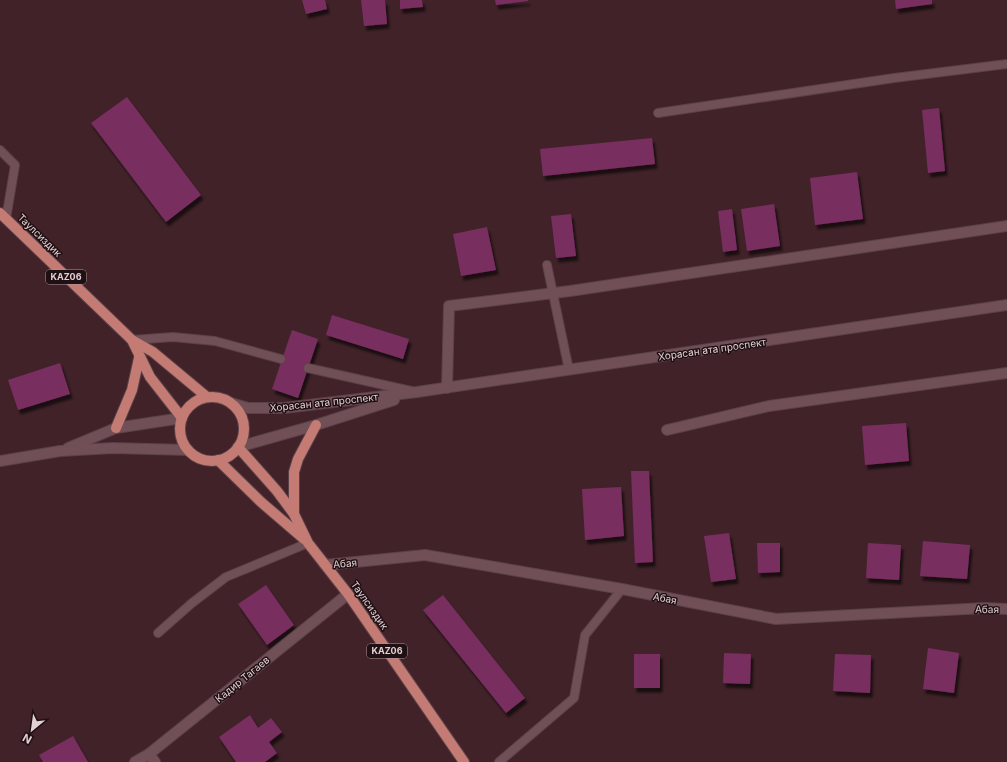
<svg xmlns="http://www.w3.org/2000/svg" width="1007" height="762" font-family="Inter,sans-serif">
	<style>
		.building { fill: #792d60; filter: url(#shadow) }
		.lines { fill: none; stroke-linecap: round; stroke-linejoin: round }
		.service-casing { stroke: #5a4147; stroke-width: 10 }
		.minor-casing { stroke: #5a4147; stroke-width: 12 }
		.secondary-casing { stroke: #5a4147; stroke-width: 12 }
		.primary-casing { stroke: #5a4147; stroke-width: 12 }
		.service { stroke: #714f56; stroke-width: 8 }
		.minor { stroke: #714f56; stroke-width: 10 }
		.secondary { stroke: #714f56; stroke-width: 10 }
		.primary { stroke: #c47b73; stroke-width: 10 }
		.labels { text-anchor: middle; stroke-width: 3; stroke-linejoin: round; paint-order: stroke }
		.shield { fill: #1e1013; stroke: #a99699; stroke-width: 1 }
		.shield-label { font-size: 9px; font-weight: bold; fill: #e4cfd2 }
		.street-label { font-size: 10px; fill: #e4cfd2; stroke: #1e1013 }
	</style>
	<defs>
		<filter id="shadow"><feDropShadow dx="2.5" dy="4.5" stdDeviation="1" flood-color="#0009"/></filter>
	</defs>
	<rect width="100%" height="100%" fill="#402228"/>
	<g class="building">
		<polygon points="302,0 325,0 327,9 306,14"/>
		<polygon points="361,0 385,0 387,24 364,26"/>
		<polygon points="400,0 422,0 423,7 400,9"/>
		<polygon points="495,0 528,0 528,1 496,5"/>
		<polygon points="895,0 932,0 932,4 896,9"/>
		<polygon points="127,97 201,195 166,222 91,123"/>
		<polygon points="939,108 945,171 928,173 922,110"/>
		<polygon points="652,138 655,164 543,176 540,149"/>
		<polygon points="857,172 863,219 815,225 810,178"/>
		<polygon points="774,204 780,246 747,251 741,209"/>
		<polygon points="732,209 737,250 723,252 718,211"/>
		<polygon points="571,214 576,256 556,258 551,216"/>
		<polygon points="487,227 496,270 461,276 453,234"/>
		<polygon points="332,315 409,339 403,359 326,335"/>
		<polygon points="292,330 318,339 298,398 272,389"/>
		<polygon points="60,363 70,394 18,410 8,380"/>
		<polygon points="906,423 909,461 865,465 862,426"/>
		<polygon points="631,471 649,471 653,562 635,563"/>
		<polygon points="621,487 624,536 585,540 582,489"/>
		<polygon points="729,533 736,579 711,582 704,536"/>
		<polygon points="923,541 970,545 967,579 920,576"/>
		<polygon points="757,543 780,543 780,572 758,573"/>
		<polygon points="868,543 901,545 899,580 866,578"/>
		<polygon points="266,585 294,625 267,645 238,604"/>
		<polygon points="443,595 525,698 506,713 423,610"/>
		<polygon points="928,648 959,653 954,693 923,689"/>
		<polygon points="724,653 751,654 750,684 723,683"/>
		<rect x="634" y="654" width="26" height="34"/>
		<polygon points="835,654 871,655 870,693 833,691"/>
		<polygon points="250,715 258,728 271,718 282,732 269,742 277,753 265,762 236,762 219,737"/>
		<polygon points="73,736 88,762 43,762 39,755"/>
	</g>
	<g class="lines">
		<g class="service-casing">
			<g id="service">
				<polyline points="658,113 894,78 1007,64"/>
				<polyline points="0,150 15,165 6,219"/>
				<polyline points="547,265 569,370"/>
				<polyline points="132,340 173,337 215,341 281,359"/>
				<polyline points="308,368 411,391"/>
				<polyline points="158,633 192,603 226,577 308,543"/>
				<polyline points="499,762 574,698 585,635 622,589"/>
			</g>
		</g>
		<g class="minor-casing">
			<g id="minor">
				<polyline points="447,388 449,306 570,291 1007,226"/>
				<polyline points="667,430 769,406 1007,373"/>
				<polyline points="325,565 425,555 622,589 776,619 985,608 1007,609"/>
				<polyline points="149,754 155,762"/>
				<polyline points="135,762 149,754 348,594"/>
			</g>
		</g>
		<g class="secondary-casing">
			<g id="secondary">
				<polyline points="231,403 248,408 284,408 417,392 1007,305"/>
				<polyline points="238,447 316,425 394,400"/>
				<polyline points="68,448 116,428 182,418"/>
				<polyline points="0,461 60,451 113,448 188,450"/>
			</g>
		</g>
		<g class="primary-casing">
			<g id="primary">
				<polyline points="0,213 132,340 153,352 207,397"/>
				<polyline points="132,340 150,377 182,418"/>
				<circle cx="212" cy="429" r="32"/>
				<polyline points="116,428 132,390 139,358"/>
				<polyline points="238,447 277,491 294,514 308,543 348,594 464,762"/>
				<polyline points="218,460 261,502 304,539"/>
				<polyline points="294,514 294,472 298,459 316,425"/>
			</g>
		</g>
		<use href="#service" class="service"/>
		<use href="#minor" class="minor"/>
		<use href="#secondary" class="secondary"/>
		<use href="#primary" class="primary"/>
	</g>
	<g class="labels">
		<g class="shield">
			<rect x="46" y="270" width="40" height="14" rx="3"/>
			<rect x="367" y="644" width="40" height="14" rx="3"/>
		</g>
		<g class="shield-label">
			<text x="66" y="280">KAZ06</text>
			<text x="387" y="654">KAZ06</text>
		</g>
		<g class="street-label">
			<text transform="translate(40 235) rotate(44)" y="4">Таулсиздик</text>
			<text transform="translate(712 349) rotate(-8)" y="4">Хорасан ата проспект</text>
			<text transform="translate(324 402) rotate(-6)" y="4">Хорасан ата проспект</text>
			<text transform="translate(345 563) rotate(-5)" y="4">Абая</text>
			<text transform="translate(665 598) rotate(11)" y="4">Абая</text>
			<text transform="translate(370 605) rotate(55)" y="4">Таулсиздик</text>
			<text transform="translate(987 609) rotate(1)" y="4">Абая</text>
			<text transform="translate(242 679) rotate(-39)" y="4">Кадир Тагаев</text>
		</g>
	</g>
	<g transform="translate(32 730) rotate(209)" stroke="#1e1013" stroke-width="3" paint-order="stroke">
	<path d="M0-3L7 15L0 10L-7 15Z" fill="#e4cfd2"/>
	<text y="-6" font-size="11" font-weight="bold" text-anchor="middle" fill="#e4cfd2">N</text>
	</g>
</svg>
